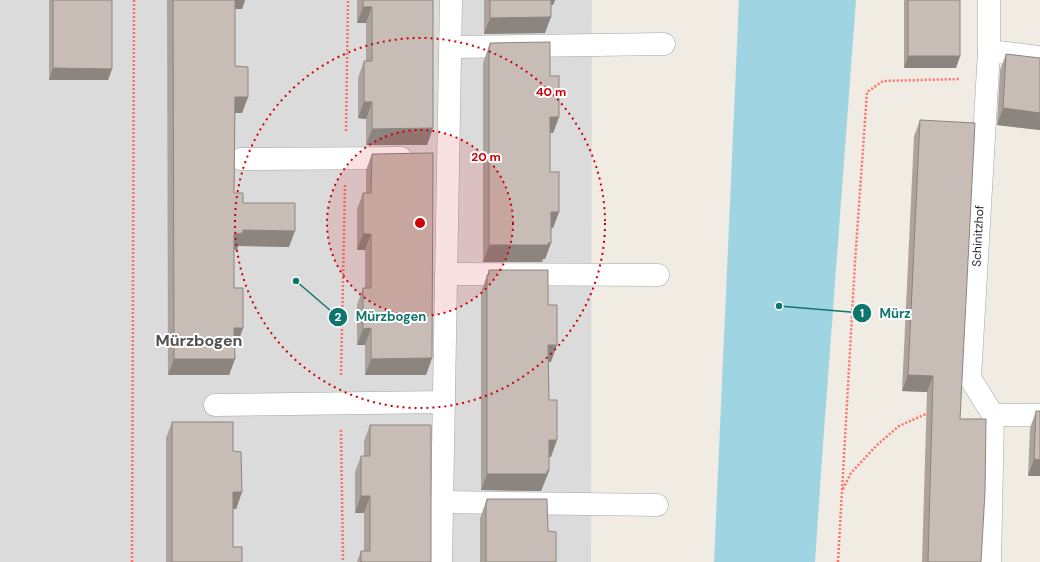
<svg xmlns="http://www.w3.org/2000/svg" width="1040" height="562" font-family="'DM Sans',sans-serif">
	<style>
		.residential { fill: #dcdbdb }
		.water { fill: #9fd4e2 }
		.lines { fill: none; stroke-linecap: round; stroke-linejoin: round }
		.minor-casing { stroke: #a5a5a5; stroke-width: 23 }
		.path { stroke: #ff7165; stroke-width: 2.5; stroke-dasharray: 2 2; stroke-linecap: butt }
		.minor { stroke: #fff; stroke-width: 22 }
		.wall { fill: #aca39d }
		.shaded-wall { fill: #8c847f }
		.building { fill: #c8bdb6; stroke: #8c847f }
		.ring { fill: none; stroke: #cc0005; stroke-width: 2; stroke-dasharray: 2 4 }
		.labels { text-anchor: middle; stroke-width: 4; stroke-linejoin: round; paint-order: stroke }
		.street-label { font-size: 12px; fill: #1e1e1e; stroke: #fff }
		.district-label { font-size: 16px; font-weight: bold; fill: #515151; stroke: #fff }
		.centre { fill: #cc0005; stroke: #fff; stroke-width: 2 }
		.ring-label { font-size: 12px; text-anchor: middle; font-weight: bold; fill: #cc0005; stroke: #fff; stroke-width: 4; stroke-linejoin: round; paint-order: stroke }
		.leader { fill: none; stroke: #0f766e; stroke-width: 1.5 }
		.callout-dot { fill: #0f766e; stroke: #fff; stroke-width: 1.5 }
		.mark-label { font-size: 12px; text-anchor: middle; font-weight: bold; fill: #fff }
		.callout-label { font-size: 13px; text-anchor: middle; font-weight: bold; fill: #0f766e; stroke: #fff; stroke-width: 4; stroke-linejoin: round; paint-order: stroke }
	</style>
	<rect width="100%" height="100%" fill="#f0ebe3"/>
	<polygon class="residential" points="0,0 592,0 591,562 0,562"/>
	<polygon class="water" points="739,0 856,0 822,458 815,562 714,562"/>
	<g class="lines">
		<g class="minor-casing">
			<g id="minor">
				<polyline points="989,0 989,51 970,378 993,415 1040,415"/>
				<polyline points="451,47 664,44"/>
				<polyline points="989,51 1040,57"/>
				<polyline points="241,159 401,158"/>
				<polyline points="446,274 658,275"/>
				<polyline points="215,405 444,402"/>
				<polyline points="442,502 657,505"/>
				<polyline points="441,562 451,0"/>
				<polyline points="990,562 993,415"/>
			</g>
		</g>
		<g class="path">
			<polyline points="346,131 348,0"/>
			<polyline points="341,375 345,184"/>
			<polyline points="341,430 343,562"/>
			<polyline points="843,489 851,473 877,445 899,426 928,413"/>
			<polyline points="132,562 134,0"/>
			<polyline points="838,562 855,262 867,92 883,81 960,79"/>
		</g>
		<use href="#minor" class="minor"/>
	</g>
	<g class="wall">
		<polygon points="49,0 112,0 112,69 108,80 49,80"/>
		<polygon points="167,0 245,0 242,9 235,9 235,66 248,97 242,113 235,113 234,193 243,203 289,247 238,246 237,250 234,250 234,288 243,328 237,345 234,345 235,359 229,375 168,375"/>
		<polygon points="357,0 433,0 433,128 427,145 366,145 366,119 358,118 358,78 364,61 366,61 366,23 357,23"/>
		<polygon points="484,0 555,0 553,5 551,5 545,33 484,34"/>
		<polygon points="904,0 960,0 960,56 956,68 904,68"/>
		<polygon points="490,43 550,76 559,117 553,133 550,133 550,172 559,212 553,228 551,228 551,243 545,259 543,259 542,262 483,262 483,63"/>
		<polygon points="1006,54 1040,58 1040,130 997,125 1000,70"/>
		<polygon points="920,120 960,419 981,562 922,562 927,392 902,391 914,136"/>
		<polygon points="372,154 432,358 426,375 365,375 365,345 357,345 357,305 363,288 365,288 365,250 357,250 357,209 363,193 366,193 366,170"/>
		<polygon points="489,270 548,305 551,362 549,362 549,400 551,457 549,457 549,471 541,491 481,490 481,292"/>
		<polygon points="1036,411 1040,411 1040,476 1028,476 1030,428"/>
		<polygon points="172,422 233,451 242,492 236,509 233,509 233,547 242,562 166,562 166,438"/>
		<polygon points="370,425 431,562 357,562 361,551 364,551 364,513 355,513 355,472 361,456 364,456 364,441"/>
		<polygon points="487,499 548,531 556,562 480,562 480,518"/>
	</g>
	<g class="shaded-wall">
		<polygon points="232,0 245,0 242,9 229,9"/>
		<polygon points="546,0 555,0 553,5 545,5"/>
		<polygon points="363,7 372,7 366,23 357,23"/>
		<polygon points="551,17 545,33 484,34 490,18"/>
		<polygon points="908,56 960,56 956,68 904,68"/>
		<polygon points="53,68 112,69 108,80 49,80"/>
		<polygon points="235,97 248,97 242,113 229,113"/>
		<polygon points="364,102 372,102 366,119 358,118"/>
		<polygon points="1003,108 1040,113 1040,130 997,125"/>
		<polygon points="550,117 559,117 553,133 544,133"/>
		<polygon points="433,128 427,145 366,145 372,129"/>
		<polygon points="551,212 559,212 553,228 545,229"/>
		<polygon points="243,230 295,231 289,247 238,246 237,250 228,250 234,234"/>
		<polygon points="363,234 371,234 365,250 357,250"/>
		<polygon points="551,243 545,259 543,259 542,262 483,262 489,245"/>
		<polygon points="234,328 243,328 237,345 229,345"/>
		<polygon points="371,328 365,345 357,345 363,329"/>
		<polygon points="548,345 557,345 551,362 542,362"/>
		<polygon points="432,358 426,375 365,375 371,359"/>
		<polygon points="174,359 235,359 229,375 168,375"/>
		<polygon points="908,375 933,376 927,392 902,391"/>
		<polygon points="549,440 557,440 551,457 543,457"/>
		<polygon points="1034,459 1040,460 1040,476 1028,476"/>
		<polygon points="549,471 541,491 481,490 487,474"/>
		<polygon points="233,492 242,492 236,509 227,509"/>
		<polygon points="361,496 370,496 364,513 355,513"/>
	</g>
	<g class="building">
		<polygon points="53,0 112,0 112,69 53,68"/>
		<polygon points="173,0 235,0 235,66 248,67 248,97 235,97 234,193 243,193 243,203 295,203 295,231 243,230 243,233 234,234 234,288 243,288 243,328 234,328 235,359 174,359"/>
		<polygon points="363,0 433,0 433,128 372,129 372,102 364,102 364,61 372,61 372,7 363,7"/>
		<polygon points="490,0 551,0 551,17 490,18"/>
		<rect x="908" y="0" width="52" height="56"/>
		<polygon points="550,42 550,76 559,76 559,117 550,117 550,172 559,172 559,212 551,212 551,243 548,243 548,245 489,245 489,47 490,47 490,43"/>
		<polygon points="1006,54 1040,58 1040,113 1003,108"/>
		<polygon points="920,120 975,123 960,419 986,419 985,492 981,562 928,562 933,376 908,375"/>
		<polygon points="433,153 432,358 371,359 371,328 363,329 363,288 371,288 371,234 363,234 363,193 371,193 372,154"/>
		<polygon points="489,270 548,270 548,305 557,305 557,345 548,345 549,400 557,400 557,440 549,440 549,471 547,471 547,474 487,474 487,275 489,275"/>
		<polygon points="1036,411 1040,411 1040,460 1034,459"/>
		<polygon points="172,422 233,422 233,451 241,452 242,492 233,492 233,547 242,547 242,562 172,562"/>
		<polygon points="370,425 431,425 431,562 361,562 361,551 370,551 370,496 361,496 361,456 370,456"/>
		<polygon points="487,499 547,499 548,531 556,532 556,562 486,562 486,502 487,502"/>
	</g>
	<circle cx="420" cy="223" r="93" fill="#cc0005" fill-opacity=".12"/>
	<g class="ring">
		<circle cx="420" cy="223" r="93"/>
		<circle cx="420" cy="223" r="185"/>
	</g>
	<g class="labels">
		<g class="street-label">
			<text transform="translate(978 236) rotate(-87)" y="4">Schinitzhof</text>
		</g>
		<g class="district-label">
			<text x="199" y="346">Mürzbogen</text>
		</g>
	</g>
	<circle cx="420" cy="223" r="6" class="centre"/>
	<g class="ring-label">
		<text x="551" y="96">40 m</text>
		<text x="486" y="161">20 m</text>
	</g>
	<path class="leader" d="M779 306L862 313M296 281L338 317"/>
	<g class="callout-dot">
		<circle cx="779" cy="306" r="4"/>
		<circle cx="296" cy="281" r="4"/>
		<circle cx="862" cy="313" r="10"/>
		<circle cx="338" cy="317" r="10"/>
	</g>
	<g class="mark-label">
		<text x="862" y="317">1</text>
		<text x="338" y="321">2</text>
	</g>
	<g class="callout-label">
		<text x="895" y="318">Mürz</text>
		<text x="391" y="321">Mürzbogen</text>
	</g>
</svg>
